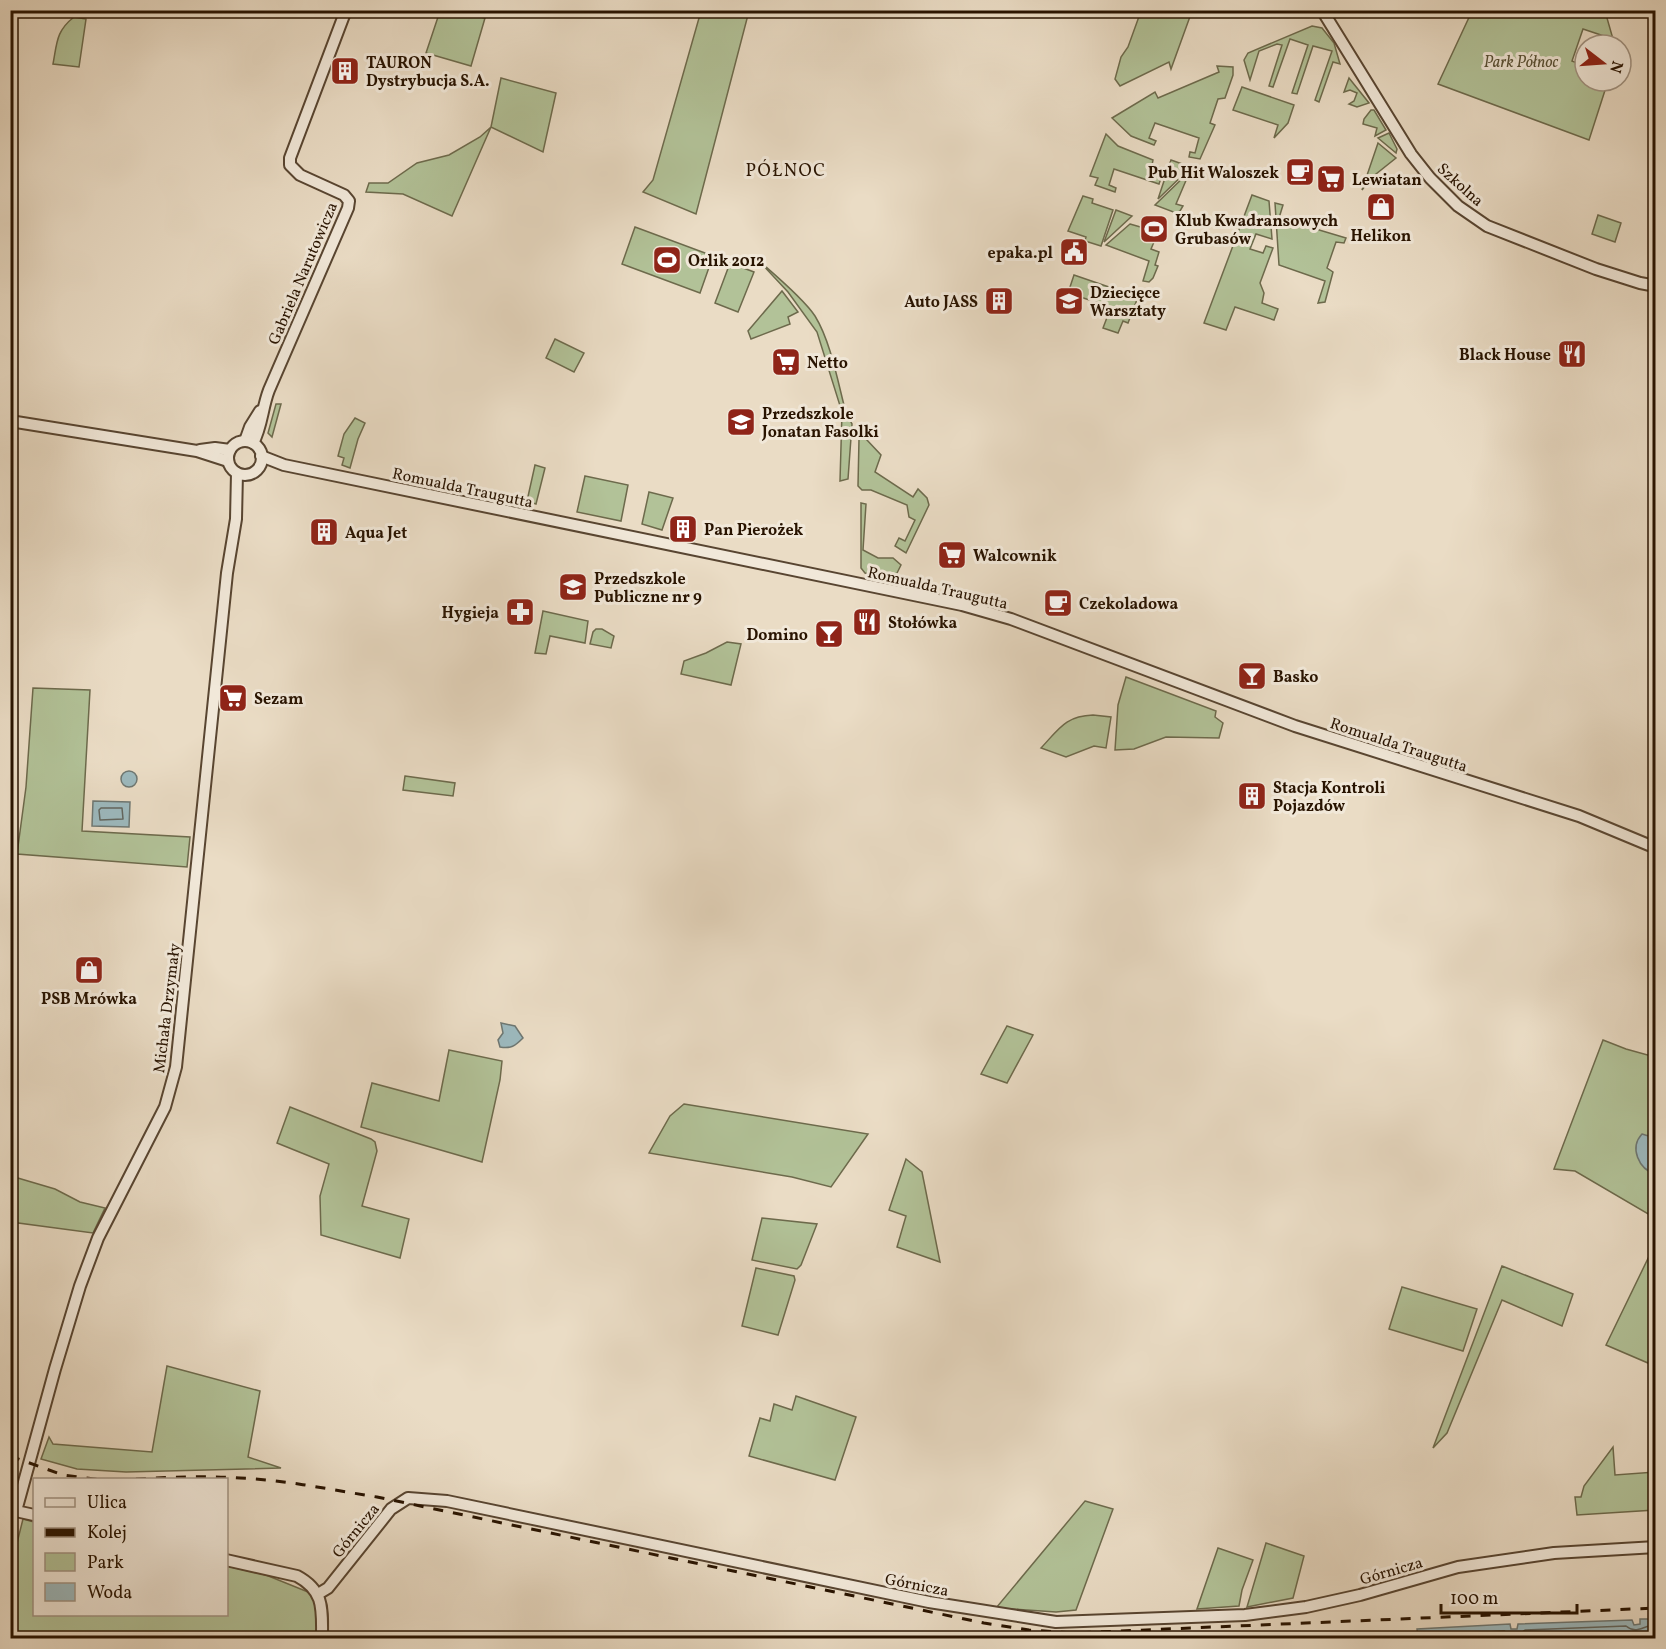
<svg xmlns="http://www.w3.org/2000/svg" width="1666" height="1649" font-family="Vollkorn,serif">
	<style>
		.green { fill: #b2c298; stroke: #6d6a4c; stroke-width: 1.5 }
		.water { fill: #9cb9be; stroke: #6e7772; stroke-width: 1.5 }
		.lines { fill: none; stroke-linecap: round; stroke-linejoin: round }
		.shore { stroke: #62665f; stroke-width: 1.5 }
		.minor-casing { stroke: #584531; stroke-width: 14 }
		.minor { stroke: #f1e8d9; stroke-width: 10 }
		.rail { stroke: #281300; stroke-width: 3; stroke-dasharray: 10 10; stroke-linecap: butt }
		.labels { text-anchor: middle; stroke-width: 6; stroke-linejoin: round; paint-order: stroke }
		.park-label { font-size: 16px; font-style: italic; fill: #585035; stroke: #f1e8d9 }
		.poi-label { font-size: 16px; font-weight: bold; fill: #281300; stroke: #f1e8d9; text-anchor: start }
		.street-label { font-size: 16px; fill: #281300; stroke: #f1e8d9 }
		.neighbourhood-label { font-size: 18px; letter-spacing: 1.5px; fill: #281300; stroke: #f1e8d9 }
	</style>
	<rect width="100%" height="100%" fill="#eadcc5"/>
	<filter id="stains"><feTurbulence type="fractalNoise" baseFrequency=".00333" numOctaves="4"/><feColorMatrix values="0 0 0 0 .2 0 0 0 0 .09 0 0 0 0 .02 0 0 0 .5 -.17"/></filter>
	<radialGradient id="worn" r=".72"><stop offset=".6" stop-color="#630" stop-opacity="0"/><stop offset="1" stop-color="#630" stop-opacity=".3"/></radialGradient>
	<g class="green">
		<polygon points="440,11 457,11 485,18 471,66 426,53"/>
		<polygon points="701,11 749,11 696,214 643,192 653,180"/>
		<polygon points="1141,11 1192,11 1171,69 1169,62 1120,86 1115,79 1121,57 1128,47"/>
		<polygon points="1472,11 1605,11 1613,39 1583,29 1572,61 1585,66 1585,81 1608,81 1589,140 1438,84"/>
		<path d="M74,17L86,19L79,67L53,64C57,43 56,31 74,17Z"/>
		<polygon points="1312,26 1322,28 1334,43 1340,64 1333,62 1319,102 1315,100 1332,51 1313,46 1297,94 1292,93 1308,45 1290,39 1273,87 1269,86 1282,45 1277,44 1259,51 1250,80 1244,60 1248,53"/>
		<polygon points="1217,66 1233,67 1233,75 1225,98 1218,99 1210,123 1215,125 1200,159 1189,157 1190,152 1195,153 1199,138 1155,123 1149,138 1156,141 1154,145 1131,136 1112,118 1155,92 1158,98 1219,72"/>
		<polygon points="501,78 556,93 543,152 491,127 452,216 403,194 366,192 369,183 388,183 417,163 449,155 480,137 491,127"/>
		<polygon points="1349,78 1369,103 1357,107 1349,104 1354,101 1357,93 1350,90 1344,92"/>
		<polygon points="1242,87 1294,105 1288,123 1274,138 1278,125 1233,110"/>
		<polygon points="1371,110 1374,110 1386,130 1375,136 1377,128 1363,124 1364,119"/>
		<polygon points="1389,133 1397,149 1396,153 1378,138"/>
		<polygon points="1106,134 1118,146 1153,160 1152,165 1164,169 1159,184 1114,169 1109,185 1116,188 1115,192 1095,185 1098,178 1090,176"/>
		<polygon points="1378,143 1396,158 1371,178 1362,190"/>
		<polygon points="1171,160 1191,167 1158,199"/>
		<polygon points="1190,171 1176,204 1183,206 1180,211 1176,213 1155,205"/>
		<polygon points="1252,195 1269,201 1272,239 1256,234 1250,249 1263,253 1266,246 1273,248 1260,283 1264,293 1262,303 1278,309 1274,320 1235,307 1226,330 1204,323"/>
		<polygon points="1083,196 1093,199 1092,203 1113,210 1101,246 1085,241 1086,237 1068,231"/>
		<polygon points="1275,203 1283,205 1279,218 1346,238 1344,243 1336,242 1327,268 1333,272 1325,302 1318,303 1325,281 1279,265"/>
		<polygon points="1116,210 1132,216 1104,242"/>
		<polygon points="1598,215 1621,223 1615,242 1592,234"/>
		<polygon points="1130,224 1144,228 1141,237 1154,242 1151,249 1159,252 1155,265 1158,266 1153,278 1149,282 1143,281 1149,261 1106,245"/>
		<polygon points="635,227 713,256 700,293 622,264"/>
		<path d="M758,260C774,274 804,299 815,316C831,342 838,383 846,413L852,424L848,479L840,481L842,412L817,332L788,292Z"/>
		<polygon points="730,263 754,272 738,312 715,303"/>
		<polygon points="1074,275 1138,297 1128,323 1123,321 1118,333 1103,328 1111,307 1068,293"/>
		<polygon points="782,291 798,312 788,317 790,324 751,339 748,331"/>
		<polygon points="555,339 584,353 574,372 546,358"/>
		<polygon points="276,404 281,404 272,437 268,433"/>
		<polygon points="355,418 365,423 358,439 350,468 342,465 344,458 338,456 344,434"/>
		<polygon points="859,439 866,439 881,455 875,472 913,497 918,489 927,498 929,505 906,553 895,546 899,538 905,541 915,520 909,517 907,505 871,490 862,490 858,486"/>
		<polygon points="535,465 545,468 536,504 527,501"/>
		<polygon points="585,476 628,485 621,521 577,512"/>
		<polygon points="649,492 673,498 662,530 642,524"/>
		<polygon points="861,503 866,504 863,550 878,558 893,558 901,565 894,579 865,573 861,568"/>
		<polygon points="543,611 588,621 585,643 550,636 546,654 535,653"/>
		<polygon points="596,629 602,629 614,636 611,648 590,644 593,632"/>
		<polygon points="727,642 741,644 731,685 681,674 684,661 706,653"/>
		<polygon points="1126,677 1216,711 1215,717 1223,723 1219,738 1166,737 1134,749 1115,750 1118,705"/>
		<polygon points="33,688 90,690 82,831 190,837 187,867 17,854 26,787"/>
		<path d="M1093,715L1111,717L1106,748L1094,746L1066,757L1041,748C1059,729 1065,716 1093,715Z"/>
		<polygon points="405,776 455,783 453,796 403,790"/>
		<polygon points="1007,1026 1033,1035 1007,1083 981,1074"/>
		<polygon points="1603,1040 1626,1049 1655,1057 1655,1218 1575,1171 1554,1169"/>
		<polygon points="449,1050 502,1061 500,1080 482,1162 361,1127 372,1083 439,1101"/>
		<polygon points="684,1104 868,1134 831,1187 792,1177 649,1153 670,1116"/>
		<polygon points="290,1107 371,1139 375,1142 377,1151 362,1206 409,1219 400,1258 321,1235 320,1196 329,1164 277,1143"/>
		<polygon points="906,1159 922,1172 940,1262 897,1247 906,1216 889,1210"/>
		<polygon points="11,1176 55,1189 80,1202 105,1208 93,1233 11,1222"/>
		<polygon points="762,1218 817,1224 801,1265 797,1269 752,1260"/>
		<polygon points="1655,1244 1655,1366 1606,1345"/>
		<polygon points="1502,1266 1573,1294 1562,1326 1502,1300 1447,1433 1433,1448"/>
		<polygon points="756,1268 794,1276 795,1280 778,1335 742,1326"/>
		<polygon points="1402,1287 1477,1309 1463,1351 1389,1329"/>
		<polygon points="167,1366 260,1391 248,1457 281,1468 126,1472 77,1469 41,1459 49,1437 53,1444 152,1452"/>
		<polygon points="796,1396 856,1417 835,1480 749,1456 760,1418 770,1421 774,1404 792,1410"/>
		<polygon points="1613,1447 1615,1475 1655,1472 1655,1510 1577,1515 1575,1497 1581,1497 1584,1486"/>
		<polygon points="1085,1501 1113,1509 1076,1610 1056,1612 996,1608"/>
		<polygon points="23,1519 34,1522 34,1614 226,1614 227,1566 266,1575 318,1596 316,1638 11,1638 11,1567"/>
		<polygon points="1266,1543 1304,1556 1293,1598 1247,1607"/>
		<polygon points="1218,1548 1253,1560 1242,1590 1239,1606 1197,1609"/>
	</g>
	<g class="water">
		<circle cx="129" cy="779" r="8"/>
		<polygon points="93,801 130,802 129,827 92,826"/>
		<path d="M501,1023L515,1026L523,1038C515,1046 511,1049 500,1047L498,1040L503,1033Z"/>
		<path d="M1642,1134L1655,1138V1174C1639,1169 1629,1148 1642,1134Z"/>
		<polygon points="1640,1619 1655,1619 1655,1638 1418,1638 1417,1629 1510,1624 1511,1629 1517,1629 1518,1624 1632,1620 1634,1625 1640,1624"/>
	</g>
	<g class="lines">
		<g class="shore">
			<polygon points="101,808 122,808 123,819 100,820 99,810"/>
			<path d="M1424,1638L1427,1635L1504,1631C1512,1636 1516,1636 1525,1630L1626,1626C1637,1635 1643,1625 1656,1625"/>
			<polyline points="1526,1638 1622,1634 1636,1638 1656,1632"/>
		</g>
		<g class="minor-casing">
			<g id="minor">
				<polyline points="1322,10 1411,154 1430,178 1458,206 1487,226 1596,269 1640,283 1656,286"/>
				<polyline points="10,421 197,451 228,461"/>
				<polyline points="245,441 250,427 260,411"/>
				<circle cx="245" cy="458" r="17"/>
				<path d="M253,443C262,427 262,408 269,390L348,208L349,201L344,195L300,175L290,165V158L346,10"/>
				<polyline points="200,450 215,448 230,450"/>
				<polyline points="261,456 284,465 962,605 1011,619 1295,726 1579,816 1656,848"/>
				<polyline points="34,1515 16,1511 55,1369 80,1286 98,1238 165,1107 176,1067 227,573 236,519 237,473"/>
				<path d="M226,1560L297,1576C325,1591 322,1610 322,1638"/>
				<polyline points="318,1594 328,1588 391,1509 408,1498 447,1501 929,1602 1056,1622 1245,1615 1306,1607 1360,1595 1458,1567 1554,1553 1656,1547"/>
			</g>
		</g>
		<use href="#minor" class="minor"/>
		<g class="rail">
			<polyline points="10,1456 63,1475 102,1480"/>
			<path d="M116,1480C157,1478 198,1475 240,1478C286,1480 332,1490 377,1497L984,1623L1029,1630L1074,1633L1656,1608"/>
		</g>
	</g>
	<defs>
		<g id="building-square" transform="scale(1.5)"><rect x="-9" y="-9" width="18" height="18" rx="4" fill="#8f2418" stroke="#f1e8d9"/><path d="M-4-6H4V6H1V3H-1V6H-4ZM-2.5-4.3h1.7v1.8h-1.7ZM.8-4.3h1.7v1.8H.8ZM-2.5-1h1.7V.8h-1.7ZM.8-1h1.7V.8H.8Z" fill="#fff"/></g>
		<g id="cafe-square" transform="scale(1.5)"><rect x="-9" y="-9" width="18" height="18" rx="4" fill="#8f2418" stroke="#f1e8d9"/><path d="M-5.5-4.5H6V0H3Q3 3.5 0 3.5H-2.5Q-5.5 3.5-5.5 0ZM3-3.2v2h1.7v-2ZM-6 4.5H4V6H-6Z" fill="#fff"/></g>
		<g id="supermarket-square" transform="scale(1.5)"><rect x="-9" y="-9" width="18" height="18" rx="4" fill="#8f2418" stroke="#f1e8d9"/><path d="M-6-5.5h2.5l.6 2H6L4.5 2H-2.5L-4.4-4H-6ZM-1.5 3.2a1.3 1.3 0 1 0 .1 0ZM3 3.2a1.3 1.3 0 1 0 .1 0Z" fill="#fff"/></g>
		<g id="shop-square" transform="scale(1.5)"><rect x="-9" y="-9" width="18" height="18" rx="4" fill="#8f2418" stroke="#f1e8d9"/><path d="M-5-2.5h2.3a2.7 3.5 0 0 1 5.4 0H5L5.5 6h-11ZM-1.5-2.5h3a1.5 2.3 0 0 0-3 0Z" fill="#fff"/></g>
		<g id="stadium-square" transform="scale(1.5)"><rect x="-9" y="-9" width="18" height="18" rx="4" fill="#8f2418" stroke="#f1e8d9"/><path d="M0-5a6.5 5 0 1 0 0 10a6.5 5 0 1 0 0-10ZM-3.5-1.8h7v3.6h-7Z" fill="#fff"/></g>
		<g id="civic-square" transform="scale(1.5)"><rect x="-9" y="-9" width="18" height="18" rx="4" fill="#8f2418" stroke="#f1e8d9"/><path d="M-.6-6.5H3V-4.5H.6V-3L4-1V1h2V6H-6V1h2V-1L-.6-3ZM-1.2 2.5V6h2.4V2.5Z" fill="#fff"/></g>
		<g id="school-square" transform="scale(1.5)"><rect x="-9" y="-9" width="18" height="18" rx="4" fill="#8f2418" stroke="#f1e8d9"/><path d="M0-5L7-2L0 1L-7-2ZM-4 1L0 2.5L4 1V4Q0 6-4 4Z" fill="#fff"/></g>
		<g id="restaurant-square" transform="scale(1.5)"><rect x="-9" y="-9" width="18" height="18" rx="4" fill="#8f2418" stroke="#f1e8d9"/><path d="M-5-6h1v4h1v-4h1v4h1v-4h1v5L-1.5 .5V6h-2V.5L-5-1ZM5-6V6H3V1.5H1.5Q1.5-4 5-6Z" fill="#fff"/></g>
		<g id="pharmacy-square" transform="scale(1.5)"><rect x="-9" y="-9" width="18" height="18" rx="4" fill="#8f2418" stroke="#f1e8d9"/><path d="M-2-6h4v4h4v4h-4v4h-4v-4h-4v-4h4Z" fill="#fff"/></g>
		<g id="bar-square" transform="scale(1.5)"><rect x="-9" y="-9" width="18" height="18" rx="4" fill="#8f2418" stroke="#f1e8d9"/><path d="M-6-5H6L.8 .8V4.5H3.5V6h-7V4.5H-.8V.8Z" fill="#fff"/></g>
	</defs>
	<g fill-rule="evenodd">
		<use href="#building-square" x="345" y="71"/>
		<use href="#cafe-square" x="1300" y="172"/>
		<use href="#supermarket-square" x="1331" y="179"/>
		<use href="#shop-square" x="1381" y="207"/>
		<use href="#stadium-square" x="1154" y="229"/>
		<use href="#civic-square" x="1074" y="252"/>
		<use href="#stadium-square" x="667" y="260"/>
		<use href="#building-square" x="999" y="301"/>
		<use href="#school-square" x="1069" y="301"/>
		<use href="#restaurant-square" x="1572" y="354"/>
		<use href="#supermarket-square" x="786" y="362"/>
		<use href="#school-square" x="741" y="422"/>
		<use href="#building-square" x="683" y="529"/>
		<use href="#building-square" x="324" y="532"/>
		<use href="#supermarket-square" x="952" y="555"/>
		<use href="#school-square" x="573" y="587"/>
		<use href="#cafe-square" x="1058" y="603"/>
		<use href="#pharmacy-square" x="520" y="612"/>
		<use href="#restaurant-square" x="867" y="622"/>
		<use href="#bar-square" x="829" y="634"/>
		<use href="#bar-square" x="1252" y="676"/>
		<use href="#supermarket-square" x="233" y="698"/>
		<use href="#building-square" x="1252" y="796"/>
		<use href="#shop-square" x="89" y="970"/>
	</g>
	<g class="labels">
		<g class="park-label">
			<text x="1521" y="67">Park Północ</text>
		</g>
		<g class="poi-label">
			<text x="366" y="68">TAURON<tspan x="366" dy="18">Dystrybucja S.A.</tspan></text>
			<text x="1279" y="178" text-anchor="end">Pub Hit Waloszek</text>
			<text x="1352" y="185">Lewiatan</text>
			<text x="1175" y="226">Klub Kwadransowych<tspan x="1175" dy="18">Grubasów</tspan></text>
			<text x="1381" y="241" text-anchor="middle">Helikon</text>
			<text x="1053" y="258" text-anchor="end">epaka.pl</text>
			<text x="688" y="266">Orlik 2012</text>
			<text x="1090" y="298">Dziecięce<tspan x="1090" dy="18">Warsztaty</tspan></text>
			<text x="978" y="307" text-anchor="end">Auto JASS</text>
			<text x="1551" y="360" text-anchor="end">Black House</text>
			<text x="807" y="368">Netto</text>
			<text x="762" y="419">Przedszkole<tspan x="762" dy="18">Jonatan Fasolki</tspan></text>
			<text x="704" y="535">Pan Pierożek</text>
			<text x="345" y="538">Aqua Jet</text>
			<text x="973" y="561">Walcownik</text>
			<text x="594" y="584">Przedszkole<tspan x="594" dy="18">Publiczne nr 9</tspan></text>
			<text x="1079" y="609">Czekoladowa</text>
			<text x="499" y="618" text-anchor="end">Hygieja</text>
			<text x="888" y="628">Stołówka</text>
			<text x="808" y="640" text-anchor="end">Domino</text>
			<text x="1273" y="682">Basko</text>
			<text x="254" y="704">Sezam</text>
			<text x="1273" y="793">Stacja Kontroli<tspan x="1273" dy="18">Pojazdów</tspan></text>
			<text x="89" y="1004" text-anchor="middle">PSB Mrówka</text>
		</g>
		<g class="street-label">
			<text transform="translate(1461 184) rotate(42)" y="6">Szkolna</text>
			<text transform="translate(302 273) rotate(-67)" y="6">Gabriela Narutowicza</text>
			<text transform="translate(463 487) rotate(12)" y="6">Romualda Traugutta</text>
			<text transform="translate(938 587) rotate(13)" y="6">Romualda Traugutta</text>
			<text transform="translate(1399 744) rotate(18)" y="6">Romualda Traugutta</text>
			<text transform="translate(166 1008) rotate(-83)" y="6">Michała Drzymały</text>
			<text transform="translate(355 1530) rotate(-51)" y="6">Górnicza</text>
			<text transform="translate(1391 1570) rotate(-16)" y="6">Górnicza</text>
			<text transform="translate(917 1584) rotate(11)" y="6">Górnicza</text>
		</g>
		<g class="neighbourhood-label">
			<text x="786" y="176">PÓŁNOC</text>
		</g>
	</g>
	<rect width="1666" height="1649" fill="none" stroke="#eadcc5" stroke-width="36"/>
	<rect x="12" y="12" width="1642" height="1625" fill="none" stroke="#281300" stroke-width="3"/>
	<rect x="18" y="18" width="1630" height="1613" fill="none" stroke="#281300" stroke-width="1.5"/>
	<rect x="33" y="1478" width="195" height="138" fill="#f1e8d9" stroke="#a19382" stroke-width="1.5"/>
	<rect x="45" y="1498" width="30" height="9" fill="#f1e8d9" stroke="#a19382" stroke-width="1.5"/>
	<text x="87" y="1508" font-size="18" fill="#281300">Ulica</text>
	<rect x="45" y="1528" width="30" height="9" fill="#281300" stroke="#a19382" stroke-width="1.5"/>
	<text x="87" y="1538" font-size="18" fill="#281300">Kolej</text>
	<rect x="45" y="1553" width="30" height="18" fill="#b2c298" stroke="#a19382" stroke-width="1.5"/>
	<text x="87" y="1568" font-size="18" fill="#281300">Park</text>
	<rect x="45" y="1583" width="30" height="18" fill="#9cb9be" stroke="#a19382" stroke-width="1.5"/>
	<text x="87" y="1598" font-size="18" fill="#281300">Woda</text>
	<g transform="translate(1603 63) rotate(107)"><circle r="28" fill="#f1e8d9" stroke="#a19382" stroke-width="1.5"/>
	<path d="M0-4.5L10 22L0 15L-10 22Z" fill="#8f2418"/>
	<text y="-9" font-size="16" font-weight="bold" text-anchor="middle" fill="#281300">N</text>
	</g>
	<path d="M1441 1604v9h136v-9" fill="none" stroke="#281300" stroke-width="3"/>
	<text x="1450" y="1604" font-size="18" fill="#281300" stroke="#f1e8d9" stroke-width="4.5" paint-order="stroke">100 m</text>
	<rect width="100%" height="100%" filter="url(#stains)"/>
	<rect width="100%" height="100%" fill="url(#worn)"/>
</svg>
